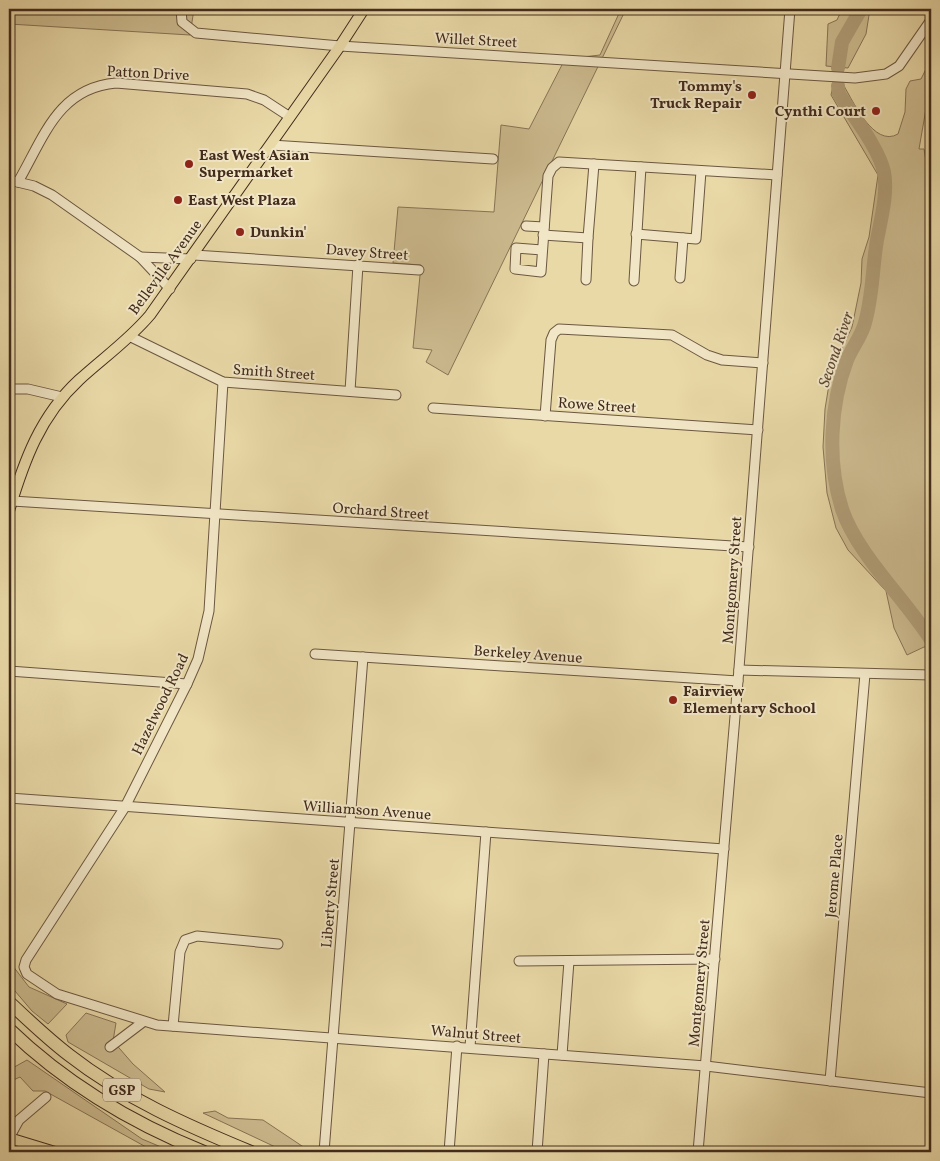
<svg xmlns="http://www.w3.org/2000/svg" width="940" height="1161" font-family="Vollkorn,serif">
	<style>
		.green { fill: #cdbc90; stroke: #887456 }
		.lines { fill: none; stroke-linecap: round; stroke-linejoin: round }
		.river { stroke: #b19e78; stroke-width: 14 }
		.minor-casing { stroke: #6c5740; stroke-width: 11 }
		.major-casing { stroke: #432c1d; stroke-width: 12 }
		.highway-casing { stroke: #432c1d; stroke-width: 14 }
		.minor { stroke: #f1e6c6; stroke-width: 9 }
		.major { stroke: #e9d9a7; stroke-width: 10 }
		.highway { stroke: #e9d9a7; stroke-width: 12 }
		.poi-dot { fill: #8f2418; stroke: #f1e6c6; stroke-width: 2 }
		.labels { text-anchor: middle; stroke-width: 4; stroke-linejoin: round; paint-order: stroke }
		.shield { fill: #f1e6c6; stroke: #776450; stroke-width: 1 }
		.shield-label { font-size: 14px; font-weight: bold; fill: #432c1d }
		.street-label { font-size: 15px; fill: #432c1d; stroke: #f1e6c6 }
		.poi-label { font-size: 15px; font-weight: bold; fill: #432c1d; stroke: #f1e6c6; text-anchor: start }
		.water-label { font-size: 16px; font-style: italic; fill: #5e4834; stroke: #f1e6c6 }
	</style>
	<rect width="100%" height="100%" fill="#e9d9a7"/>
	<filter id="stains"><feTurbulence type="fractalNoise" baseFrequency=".004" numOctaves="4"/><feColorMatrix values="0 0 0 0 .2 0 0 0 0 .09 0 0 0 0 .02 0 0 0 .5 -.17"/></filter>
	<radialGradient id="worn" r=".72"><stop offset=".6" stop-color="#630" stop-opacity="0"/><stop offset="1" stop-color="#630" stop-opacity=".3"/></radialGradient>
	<g class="green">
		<polygon points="9,9 194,9 190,35 9,24"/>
		<polygon points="621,9 626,9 448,375 426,362 432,350 413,348 421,265 393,263 398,207 494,212 501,125 529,129 565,59 600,55"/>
		<polygon points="842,9 870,9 866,34 848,68 826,66 828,24 837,20"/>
		<path d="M931,59V80L919,149H924L931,193V646L924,647L907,655L894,628L886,591L848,550L836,528L827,493L823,447L825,409L831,372L852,327L861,283L862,259L869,237L878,175L831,95L833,86H844C853,101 874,148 898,134L905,112L906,89L910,81L921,79Z"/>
		<polygon points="9,961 29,987 67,1004 48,1024 32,1011 9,984"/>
		<polygon points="86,1013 116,1023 113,1041 133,1064 165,1092 149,1089 68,1042 66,1035"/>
		<polygon points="27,1060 142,1139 173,1152 155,1152 45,1091 33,1091 20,1077 9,1082 9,1070"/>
		<polygon points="215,1111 228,1118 263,1120 311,1152 286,1152 203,1113"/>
	</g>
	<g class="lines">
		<g class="river">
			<polyline points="838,68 842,42 861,9"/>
			<path d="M838,86L839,94C853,116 879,148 884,172C888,193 881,219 877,240C872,269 873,298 864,326C860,338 852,348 847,360C830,405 827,462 842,509C857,554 905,599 931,640"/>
		</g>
		<g class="minor-casing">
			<g id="minor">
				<polyline points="181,9 182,22 196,33 340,46 855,78 886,74 899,66 931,20"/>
				<polyline points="271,145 493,159"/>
				<polyline points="9,180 34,186 52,195 140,257 170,289"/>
				<path d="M18,182C44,137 58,88 116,83L247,94L264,100L290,117"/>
				<polyline points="526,226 544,227"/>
				<polyline points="636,234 696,239 701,171"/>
				<polyline points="543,235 588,238 594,164"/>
				<polyline points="542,250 516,248 515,269 541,272 548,176 552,168 559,162 777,175"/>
				<polyline points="194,255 419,270"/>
				<polyline points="140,257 191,259"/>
				<polyline points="680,278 683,238"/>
				<polyline points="586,280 588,238"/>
				<polyline points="634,281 641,167"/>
				<polyline points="131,337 223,382 396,395"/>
				<polyline points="223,382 209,611 198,659 187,684 125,807 26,960 24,967 27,974 57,994 157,1025 706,1066 931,1093"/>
				<polyline points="9,389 28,389 62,397"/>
				<polyline points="350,391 358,265"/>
				<polyline points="433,408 758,430"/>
				<polyline points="545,416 551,340 554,333 559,329 672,335 707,355 722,360 763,363"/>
				<polyline points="12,501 749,547"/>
				<polyline points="315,654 738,681"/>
				<polyline points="739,670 931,675"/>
				<polyline points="9,671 187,684"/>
				<polyline points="9,798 724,849"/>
				<polyline points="519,961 715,959"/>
				<polyline points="173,1026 180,952 185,940 197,936 278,944"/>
				<polyline points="110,1047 143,1022"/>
				<polyline points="470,1047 486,832"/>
				<polyline points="562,1055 569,961"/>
				<polyline points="830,1081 865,674"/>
				<polyline points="9,1138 19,1120 46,1097"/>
				<polyline points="324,1152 363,657"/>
				<polyline points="449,1152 457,1046"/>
				<polyline points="537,1152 544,1054"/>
				<polyline points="698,1152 738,681 790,9"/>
			</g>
		</g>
		<g class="major-casing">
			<g id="major">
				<path d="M9,511C24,461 40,416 79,380C103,358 129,340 150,315L340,46L364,9"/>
				<polyline points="9,1138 55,1152"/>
			</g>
		</g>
		<g class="highway-casing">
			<g id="highway">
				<path d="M9,1002C28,1020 48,1039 69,1055C124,1098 188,1126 251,1152"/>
				<path d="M9,1029C65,1083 132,1123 204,1152"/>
			</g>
		</g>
		<use href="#minor" class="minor"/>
		<use href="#major" class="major"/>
		<use href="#highway" class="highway"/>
	</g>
	<g class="poi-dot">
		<circle cx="752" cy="95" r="5"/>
		<circle cx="876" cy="111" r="5"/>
		<circle cx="189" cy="164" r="5"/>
		<circle cx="178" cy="200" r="5"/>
		<circle cx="240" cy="232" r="5"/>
		<circle cx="673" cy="700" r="5"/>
	</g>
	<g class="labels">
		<rect class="shield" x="103" y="1078.5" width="38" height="23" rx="4"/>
		<g class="shield-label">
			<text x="122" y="1095">GSP</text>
		</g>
		<g class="street-label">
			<text transform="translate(476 40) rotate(3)" y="5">Willet Street</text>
			<text transform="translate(148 73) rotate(3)" y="5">Patton Drive</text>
			<text transform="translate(367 252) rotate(4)" y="5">Davey Street</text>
			<text transform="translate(165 267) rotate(-54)" y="5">Belleville Avenue</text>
			<text transform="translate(274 372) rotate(4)" y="5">Smith Street</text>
			<text transform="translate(597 405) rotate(4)" y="5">Rowe Street</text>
			<text transform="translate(381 511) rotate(4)" y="5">Orchard Street</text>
			<text transform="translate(732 580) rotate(-86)" y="5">Montgomery Street</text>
			<text transform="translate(528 654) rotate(4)" y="5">Berkeley Avenue</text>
			<text transform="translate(160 704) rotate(-64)" y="5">Hazelwood Road</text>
			<text transform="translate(367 810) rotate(4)" y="5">Williamson Avenue</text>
			<text transform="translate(834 876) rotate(-85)" y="5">Jerome Place</text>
			<text transform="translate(330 903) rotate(-85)" y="5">Liberty Street</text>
			<text transform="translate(699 983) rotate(-85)" y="5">Montgomery Street</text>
			<text transform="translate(476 1034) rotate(5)" y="5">Walnut Street</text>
		</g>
		<g class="poi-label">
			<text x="742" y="91" text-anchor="end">Tommy's<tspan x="742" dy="17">Truck Repair</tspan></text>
			<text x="866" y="116" text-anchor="end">Cynthi Court</text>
			<text x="199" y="160">East West Asian<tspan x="199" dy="17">Supermarket</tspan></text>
			<text x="188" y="205">East West Plaza</text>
			<text x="250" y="237">Dunkin'</text>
			<text x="683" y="696">Fairview<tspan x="683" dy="17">Elementary School</tspan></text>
		</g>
		<g class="water-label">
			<text transform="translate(835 349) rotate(-71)" y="6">Second River</text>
		</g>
	</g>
	<rect width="940" height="1161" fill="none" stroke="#e9d9a7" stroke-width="30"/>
	<rect x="10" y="10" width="920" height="1141" fill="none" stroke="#432c1d" stroke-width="2.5"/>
	<rect x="15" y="15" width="910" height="1131" fill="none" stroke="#432c1d"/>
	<rect width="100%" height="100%" filter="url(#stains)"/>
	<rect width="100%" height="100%" fill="url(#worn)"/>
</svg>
